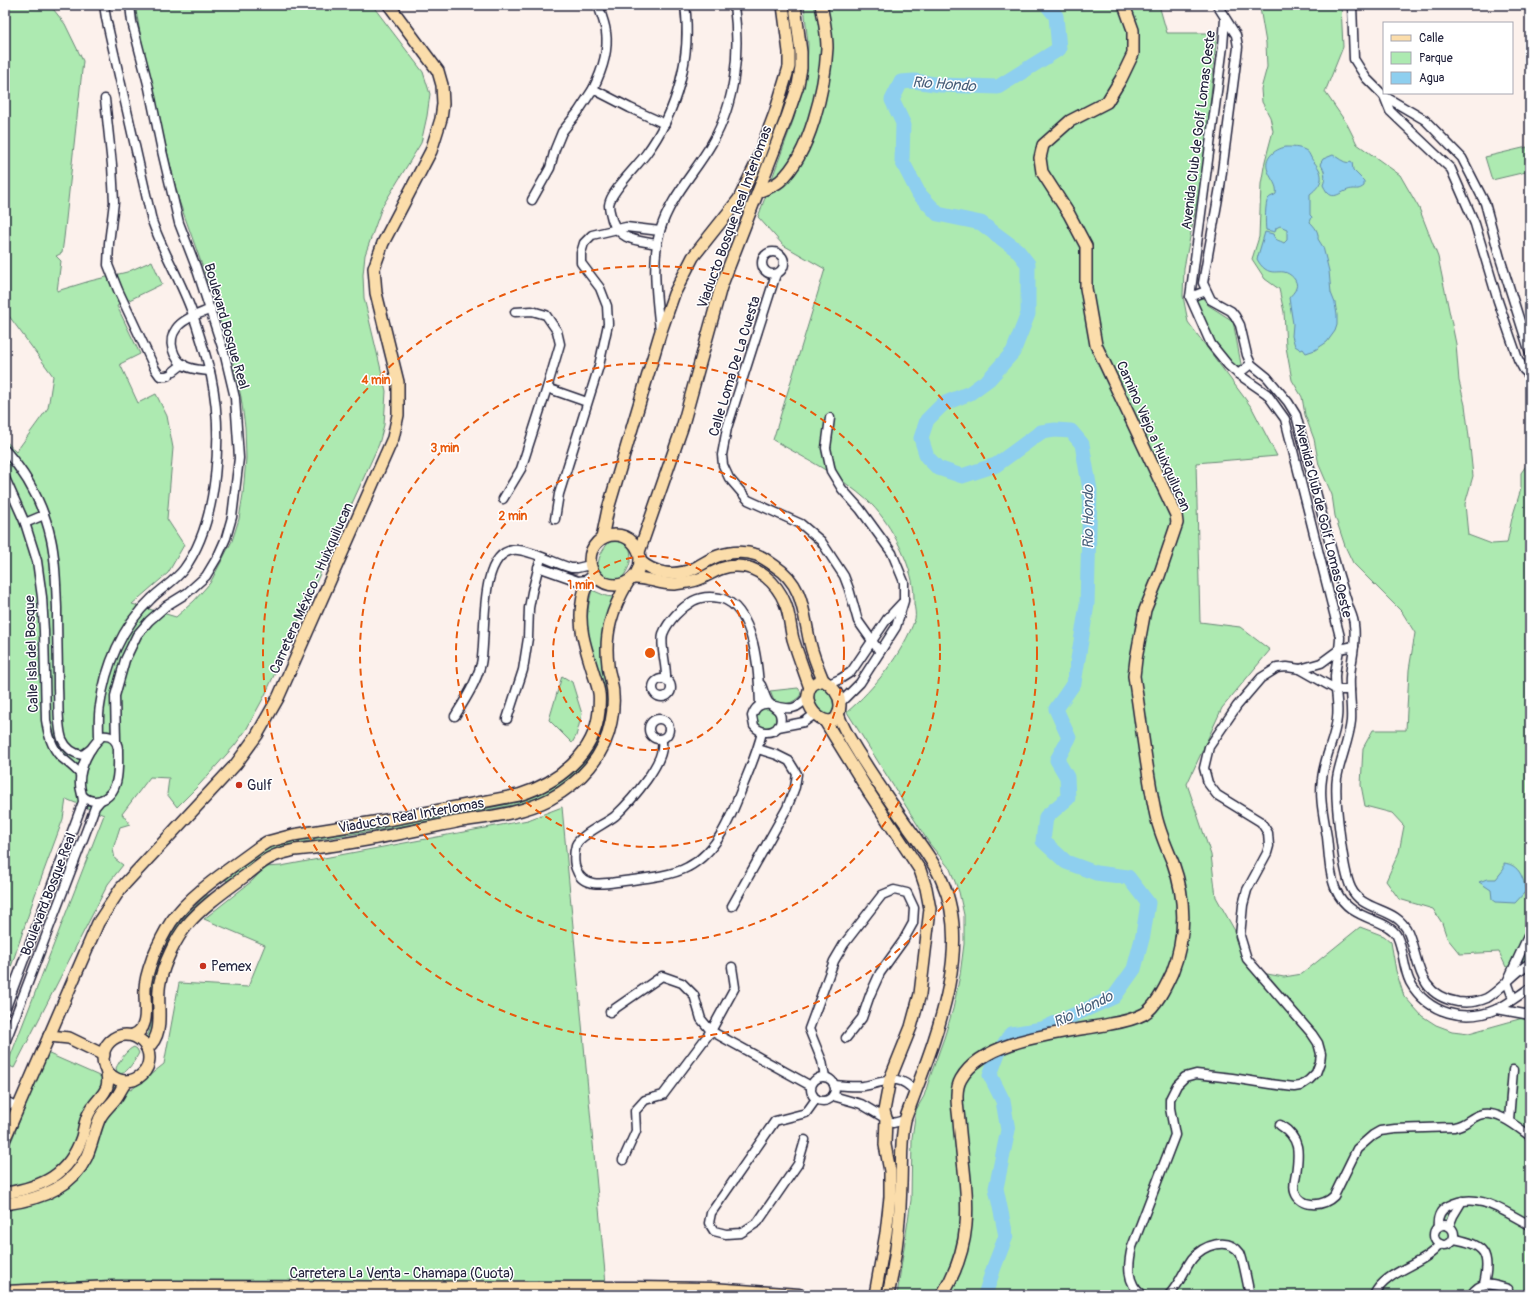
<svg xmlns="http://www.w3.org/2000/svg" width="1535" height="1300" font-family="Pangolin,sans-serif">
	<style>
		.green { fill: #adeab1; stroke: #688676 }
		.water { fill: #8ecfef; stroke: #638aa7 }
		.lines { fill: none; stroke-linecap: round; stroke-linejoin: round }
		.river { stroke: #8ecfef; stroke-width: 15 }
		.minor-casing { stroke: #22223b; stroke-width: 11 }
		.major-casing { stroke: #22223b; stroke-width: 14 }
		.highway-casing { stroke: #22223b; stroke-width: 15 }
		.minor { stroke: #fff; stroke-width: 8 }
		.major { stroke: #fbddab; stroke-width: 11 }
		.highway { stroke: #fbddab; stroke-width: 12 }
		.ring { fill: none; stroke: #e8590c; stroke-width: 2; stroke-dasharray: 7 5 }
		.poi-dot { fill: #c8321e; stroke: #fff; stroke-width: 1.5 }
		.labels { text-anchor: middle; stroke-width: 3; stroke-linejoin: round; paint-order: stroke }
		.street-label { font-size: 14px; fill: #22223b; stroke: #fff }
		.poi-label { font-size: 14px; fill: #22223b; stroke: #fff; text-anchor: start }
		.water-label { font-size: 15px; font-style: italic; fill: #485f7a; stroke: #fff }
		.centre { fill: #e8590c; stroke: #fff; stroke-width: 2 }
		.ring-label { font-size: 12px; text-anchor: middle; font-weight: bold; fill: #e8590c; stroke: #fff; stroke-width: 3; stroke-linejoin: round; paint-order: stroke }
	</style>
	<rect width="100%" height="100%" fill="#fcf1ec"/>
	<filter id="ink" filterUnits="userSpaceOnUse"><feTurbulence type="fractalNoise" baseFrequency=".025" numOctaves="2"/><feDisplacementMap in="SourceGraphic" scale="8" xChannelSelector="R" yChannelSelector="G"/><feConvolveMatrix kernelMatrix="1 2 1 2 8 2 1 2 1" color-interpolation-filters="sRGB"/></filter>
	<g filter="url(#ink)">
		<g class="green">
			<polygon points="5,5 50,5 65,24 83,61 64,238 62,253 56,256 61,261 57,291 90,281 127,272 152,261 162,284 117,306 140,354 120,364 138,403 156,394 167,416 173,448 167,519 184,545 168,573 132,604 176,617 194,601 210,583 232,541 239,519 243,494 246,458 245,427 241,397 231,354 202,265 178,198 143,49 135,5 372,5 423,72 430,94 427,116 421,143 382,207 365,255 363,275 364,298 386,391 384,425 379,444 265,695 246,730 235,745 200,784 177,807 167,794 169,778 150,777 122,814 130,824 120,827 113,849 115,859 123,865 108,884 14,1068 7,1065 104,815 66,799 63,819 35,895 5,985 5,440 16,452 48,408 53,376 9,316 5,324"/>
			<path d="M804,5H1159L1167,33H1217L1204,166L1184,268L1183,296L1188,322L1252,408L1277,456L1196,463L1200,622L1240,627L1270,650L1222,708L1187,784L1211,855L1216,897L1253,963L1267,974L1284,977L1302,974L1360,927L1384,936L1391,942L1396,971L1404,996L1422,1016L1436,1025L1452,1031L1469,1033L1530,1016V1295H897L911,1200L912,1138L916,1110L924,1096L930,1077L944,1038L953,1009L960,975L964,944V915L959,892L950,869L929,843L847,712C874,689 903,653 915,619C916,615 915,609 914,604C914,598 914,592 913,586C909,559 888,519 868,501C840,476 805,458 773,440L825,269L783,245L758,217L794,118L803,86L807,70L808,44Z"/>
			<polygon points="1251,5 1341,5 1343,47 1325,92 1347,124 1357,144 1400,175 1419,208 1438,257 1456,344 1459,381 1465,405 1469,437 1473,476 1465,504 1468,535 1492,544 1507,543 1512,518 1521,489 1521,473 1530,460 1530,959 1506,967 1499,952 1460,954 1447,938 1442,923 1433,909 1399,899 1386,881 1399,852 1404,826 1392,813 1365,806 1361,785 1363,748 1373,730 1406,730 1409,670 1415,633 1402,612 1353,563 1345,546 1335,516 1332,495 1319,465 1314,439 1305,415 1302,397 1292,380 1286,347 1284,312 1279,289 1265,279 1252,259 1259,237 1261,184 1265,161 1273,131 1270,117 1262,102 1261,89 1267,67 1266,43 1260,8"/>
			<polygon points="1527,147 1530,157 1530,171 1492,180 1485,157"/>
			<path d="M1196,298H1203L1208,305L1233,321L1241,364L1239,367C1221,363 1203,316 1195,300Z"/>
			<path d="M613,540C646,537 627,594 604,580C591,571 601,546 613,540Z"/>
			<path d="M592,590L606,596L613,597L607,614L602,638L609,695L605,733L593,756L573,777L548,794L524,803L397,827L297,843L281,847L265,854L229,882L226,881V879L263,852L271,847L296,840C349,835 402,823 454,813C485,808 519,805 547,790C575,776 598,752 604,720C611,686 593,667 588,635C586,620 588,605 592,590Z"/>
			<polygon points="562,676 572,682 582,714 576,736 572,743 549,720"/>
			<path d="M816,687C830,688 833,697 836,709L831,715L823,714C816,706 813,700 813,690Z"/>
			<path d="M798,688L801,692L800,696C792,704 784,706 774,701L770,691Z"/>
			<circle cx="766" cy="718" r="10"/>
			<polygon points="562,807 606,1284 606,1295 6,1295 5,1291 5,1167 9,1147 47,1053 131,1090 164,1064 179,983 248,987 265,945 204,919 252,881 265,867 281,866 528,820"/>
			<path d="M207,895H210V897L179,928L153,1034L148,1041L145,1039C157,1023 149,1000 152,982C155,963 170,933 183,918C190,910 199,902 207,895Z"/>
			<path d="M134,1047L137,1049L139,1053C135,1060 128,1072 121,1074L117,1072L116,1068C119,1062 126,1050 134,1047Z"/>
		</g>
		<g class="water">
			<path d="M1286,147C1292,147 1299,147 1305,150C1310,152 1310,158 1314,162C1325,175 1323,184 1310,194V215L1312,217L1310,222C1315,227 1319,232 1318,239L1323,247L1329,271L1331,293L1335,303L1337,315V325L1335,331L1327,342L1315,350L1306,353L1303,349L1301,350L1295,346L1292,336L1293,324L1289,298C1291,295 1295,292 1296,288C1299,281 1290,273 1284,272C1277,271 1272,274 1265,269C1262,267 1259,263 1257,259L1265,232L1273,234C1275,241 1279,240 1284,243L1287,240V229L1280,226L1276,228L1275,232L1266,230C1265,224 1265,203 1268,199C1270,196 1274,196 1276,194C1278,185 1271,180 1268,171C1263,159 1274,149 1286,147Z"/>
			<path d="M1333,155C1339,158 1342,162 1349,163L1350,161L1352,162L1353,170L1364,181V186C1359,190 1357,189 1352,189C1339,191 1332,205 1323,185C1326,178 1325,169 1320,164L1323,159Z"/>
			<path d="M1504,863C1520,865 1523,878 1526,891L1515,903L1496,902L1492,899L1491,890L1479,882L1487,879H1496L1504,869Z"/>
		</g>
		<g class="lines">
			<polyline class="river" points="985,1295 994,1267 1006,1236 996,1188 1008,1130 1003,1101 990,1075 998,1053 1011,1034 1042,1029 1114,997 1134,969 1143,935 1148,903 1128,877 1096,873 1066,862 1043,841 1046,817 1068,798 1067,777 1057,760 1069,738 1056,709 1074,683 1087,605 1090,490 1082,444 1071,431 1055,430 1041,432 996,465 962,476 938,468 927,457 921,438 927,420 943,404 970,393 989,379 1013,352 1028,314 1028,264 1017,250 981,223 938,214 919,194 902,161 903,123 892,100 901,82 914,81 941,85 998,87 1059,49 1056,16 1047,5"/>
			<g class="minor-casing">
				<g id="minor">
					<path d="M1217,5L1236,35L1238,47L1220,187L1203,283L1211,300L1231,311L1235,316L1240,325L1247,355L1251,364L1267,377L1288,402L1296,415C1309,464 1321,513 1335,562C1339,577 1344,592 1349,608C1351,613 1354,619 1354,625C1357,642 1351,660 1350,677C1349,692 1352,706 1351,721C1349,741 1340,759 1337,778C1334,796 1343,872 1351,888C1363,913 1396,906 1408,932C1420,961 1416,995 1458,1002C1467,1003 1478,1002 1487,998C1503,988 1514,973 1530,963"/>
					<polyline points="1352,5 1354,59 1366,78 1384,96 1425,120 1462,158 1485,203 1500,258 1530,353"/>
					<path d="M599,8C602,16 605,24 606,32C609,52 602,71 593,89L630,108L665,124"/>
					<path d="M1225,19L1223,46L1190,297L1211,344L1228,365L1238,374L1267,394L1285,419L1340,637C1340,650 1336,663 1335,676C1335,690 1339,704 1337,718C1335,739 1324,758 1322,779C1319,798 1324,818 1327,837C1329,854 1329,874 1336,890C1350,922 1387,917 1397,936C1404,951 1403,968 1410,982C1428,1014 1465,1023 1497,1009C1508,1004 1519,995 1530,988"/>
					<polyline points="1384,96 1390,111 1451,169 1475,224 1498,301 1518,359 1524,370 1530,376"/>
					<polyline points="105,99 112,165 114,202 109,243 108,265 118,290 155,369 160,376 166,376 169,375"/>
					<polyline points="532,200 550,168 555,149 562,132 578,112 593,89"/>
					<path d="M657,244C637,240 620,241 612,220C611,215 609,210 609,205C610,192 637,166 646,154C677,112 692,57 685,5"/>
					<circle cx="773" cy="263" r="11"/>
					<polyline points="776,274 727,428 722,455 723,465 729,478 748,500 801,524 821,541 844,576 849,589 858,621 880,652"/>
					<polyline points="1190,297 1206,291"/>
					<path d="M660,331C657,300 651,261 660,231C670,197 695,173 712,143C736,102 740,51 734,5"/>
					<polyline points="174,371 183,364"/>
					<path d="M210,371C202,370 193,370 185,366C173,359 167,341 176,329C183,318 200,314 211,309"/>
					<polyline points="1238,374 1251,364"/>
					<polyline points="547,388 587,402"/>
					<polyline points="830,418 826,448 831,471 842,489 860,509 892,553 904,582 904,601 896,627 860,683 840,703"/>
					<path d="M5,450C27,475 44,506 51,539C56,561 56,585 57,608C57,635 58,661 58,688C59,704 57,724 62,739C66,748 74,754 83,755L91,749"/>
					<path d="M5,478L25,523L37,561L42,597L44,631L46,720C48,733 51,747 61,757C68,763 74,767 80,774"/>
					<polyline points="503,499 521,469 547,388 560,344 557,331 546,315 532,311 515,312"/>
					<polyline points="555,519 559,494 599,366 608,324 607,306 600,288 581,263 581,253 584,243 592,235 626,227 660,231"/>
					<polyline points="25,523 44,515"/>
					<polyline points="538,567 578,581 586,580 593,575"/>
					<polyline points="1300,669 1321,663 1340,649 1354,646"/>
					<circle cx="662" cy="688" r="9"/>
					<path d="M666,680C667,665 660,647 663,634C668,621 681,608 693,601C702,596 710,596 720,598C756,607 759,675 760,705"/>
					<polyline points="829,684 840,679 851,672 887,619 902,603"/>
					<path d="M761,685C764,691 765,698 769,703C773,707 778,708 780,714C785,731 764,738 754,726L752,716C755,707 760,703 770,704"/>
					<path d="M775,706C791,710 797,710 808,696"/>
					<path d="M455,716C465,700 476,683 481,664C487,638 477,555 513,550C527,548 556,564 571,568H577L590,565"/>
					<polyline points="507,719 523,670 528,638 529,608 532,592 541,558"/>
					<circle cx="659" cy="729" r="10"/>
					<polyline points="778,727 804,722 815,714"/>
					<path d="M99,739C99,728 98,717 100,706C105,667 122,626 151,599C162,588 175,581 184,569C219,521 223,432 211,376C206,354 199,333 192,312C181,281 163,252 152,221L106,18L104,5"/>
					<path d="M661,739C670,758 629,803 615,816C605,824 580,835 576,845C574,852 573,864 577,871C583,887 603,884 617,882C637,879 670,877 688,867C719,851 732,814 744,783C751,766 758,750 762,732"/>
					<polyline points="116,741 115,696 125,660 137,635 149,621 166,606 187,593 206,576 218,556 226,538 232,517 239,458 235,398 225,356 196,267 179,223 162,151 149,88 132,22 130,5"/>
					<polyline points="732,906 787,808 795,787 797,774 789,761 777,755 758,749"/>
					<polyline points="1513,998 1507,982 1530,932"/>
					<polyline points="1497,1009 1530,1015"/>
					<path d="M5,1010L83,802C83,795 80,790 80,784C79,767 90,747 102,736C112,735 117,740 118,749C118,766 121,793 101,800C94,802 88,801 83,796"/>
					<polyline points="610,1012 662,976 682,983 694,995 701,1019 711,1031 811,1086"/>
					<polyline points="5,1043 90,821 95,807 101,800"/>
					<circle cx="823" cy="1089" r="12"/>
					<polyline points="825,1077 822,1061 809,1029 834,961 844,944 882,895 894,890 907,893 914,908 913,923 903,941 880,973 870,995 862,1018 846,1038"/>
					<path d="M834,1085C844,1086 854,1087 863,1086C885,1083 898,1071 915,1092"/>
					<polyline points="833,1096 861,1104 893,1123 905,1120"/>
					<polyline points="5,1101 18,1107"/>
					<polyline points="1509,1120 1513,1070"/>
					<path d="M1280,1125C1301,1138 1299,1153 1296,1174C1295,1180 1293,1186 1295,1192C1300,1208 1323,1207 1334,1196L1357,1149L1373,1135L1380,1131L1395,1129L1454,1127C1466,1125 1470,1118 1479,1115C1497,1109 1517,1127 1530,1136"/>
					<polyline points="805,1140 798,1164 758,1222 741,1233 726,1234 714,1231 709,1223 711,1213 775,1121 806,1113 816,1099"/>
					<polyline points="623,1160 636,1131 635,1111 645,1100 663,1095 711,1031 735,987 732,967"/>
					<circle cx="1444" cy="1235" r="10"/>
					<polyline points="1449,1226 1453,1216 1462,1201"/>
					<path d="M1438,1227C1437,1218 1440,1210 1448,1206C1478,1190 1504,1212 1530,1225"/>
					<path d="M1454,1239C1485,1244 1491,1254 1484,1284"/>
					<path d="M1142,1295C1126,1283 1128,1264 1132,1247L1175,1135L1170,1108V1099L1177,1085L1185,1077L1196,1074L1232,1078L1270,1084L1294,1087L1300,1086L1309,1080L1316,1073L1320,1062L1321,1054L1318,1043L1312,1034L1247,959L1240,936L1243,905L1247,890L1267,853L1269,846L1268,833L1261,822L1217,795L1208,783L1204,768L1209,747L1237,706L1261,678L1277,668L1287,667L1300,669L1337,690H1350"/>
					<path d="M1169,1295C1179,1285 1184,1270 1192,1259C1203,1245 1228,1236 1240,1253C1243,1258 1248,1287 1250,1295"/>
					<path d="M1374,1295C1387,1269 1422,1267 1440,1244"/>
					<path d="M1471,1295C1481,1279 1493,1285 1508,1289"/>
				</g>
			</g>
			<g class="major-casing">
				<g id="major">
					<path d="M758,192C765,189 774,186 780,181C810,155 825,87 827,48C827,33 824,19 821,5"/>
					<circle cx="615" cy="560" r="25"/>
					<polyline points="602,538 608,509 660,334 674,294 693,257 739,199 755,166 775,113 789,67 789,52 783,5"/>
					<polyline points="639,552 682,428 721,287 787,117 798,85 801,68 801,52 795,5"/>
					<path d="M640,561C654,574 675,577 693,569C702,565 709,559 718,556C730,552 744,551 757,555C763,557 769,562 775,566C804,585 803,613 810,643C813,656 818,668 823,680"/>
					<path d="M633,578C647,577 661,585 675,584C682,583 691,582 699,579C712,574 720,566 735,566C758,565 777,583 785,603C790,615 790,627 793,639C798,655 804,671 810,688"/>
					<path d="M823,680C832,686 840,694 840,705C839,739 798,711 810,688C812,683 819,682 823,680Z"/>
					<path d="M838,714C843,729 851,741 859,754C873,777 888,798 903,820C916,839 933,859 942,881C975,954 930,1050 905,1120C900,1142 902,1162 901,1184C900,1221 896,1259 888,1295"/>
					<polyline points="825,721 870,794 920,870 926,888 930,909 920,994 911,1027 890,1079 884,1111 886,1118 885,1145 890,1171 890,1197 886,1233 875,1295"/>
					<path d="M133,1035C151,1029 144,1004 145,989C145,978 149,968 153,957C158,945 164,933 171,922C192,892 230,869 259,847L267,842L293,835L393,819L519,795C558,783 595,754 599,711C599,705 600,698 599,693C598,686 595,679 593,672C586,649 578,628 582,603C583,597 583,591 587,586C589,583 593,580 596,577"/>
					<circle cx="126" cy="1058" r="23"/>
					<polyline points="49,1036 69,1038 104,1055"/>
					<path d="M147,1048C167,1033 155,1004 160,982C164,963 175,940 187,925C203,906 225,891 245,876C254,870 262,861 272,857C279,853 287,852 295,850C349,845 403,833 456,822C487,817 521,814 550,799C580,783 605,756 611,722C614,708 614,693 611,680C610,675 608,670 608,665C604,633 612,609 628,582"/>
					<polyline points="5,1138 98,923 121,888 236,764 257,735 278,698 393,438 398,415 398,382 376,293 374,268 383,243 431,151 441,119 443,104 442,85 438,71 389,5"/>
					<path d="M5,1193C43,1187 69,1175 82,1137C84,1129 85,1120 89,1113C99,1094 114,1093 105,1067"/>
					<path d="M5,1204C37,1200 71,1189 86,1158C92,1145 94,1132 99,1120C102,1112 110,1106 116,1098C120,1093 122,1086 127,1081"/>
					<path d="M942,1295C980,1234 964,1187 959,1121C958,1108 954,1091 961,1079C985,1037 1067,1033 1110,1024C1122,1022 1133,1020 1144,1014C1156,1007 1166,986 1172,973C1186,937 1186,899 1173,863C1166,846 1158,829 1155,811C1146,767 1141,721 1134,676L1136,659L1145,610L1159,576L1177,523L1176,515L1096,345L1086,288V246L1069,214L1042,172L1040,158L1043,145L1070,121L1107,102L1121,79L1133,54V30L1124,5"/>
				</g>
			</g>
			<g class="highway-casing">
				<polyline id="highway" points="5,1292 112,1287 166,1287 637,1288 712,1289 799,1295"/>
			</g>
			<use href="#minor" class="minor"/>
			<use href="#major" class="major"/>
			<use href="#highway" class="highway"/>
		</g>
	</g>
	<g class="ring">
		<circle cx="650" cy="653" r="97"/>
		<circle cx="650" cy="653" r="194"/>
		<circle cx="650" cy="653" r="290"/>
		<circle cx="650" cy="653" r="387"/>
	</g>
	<g class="poi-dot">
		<circle cx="239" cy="785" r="4"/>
		<circle cx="203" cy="966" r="4"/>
	</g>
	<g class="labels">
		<g class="street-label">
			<text transform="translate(1198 130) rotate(-83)" y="5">Avenida Club de Golf Lomas Oeste</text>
			<text transform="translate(734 217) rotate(-70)" y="5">Viaducto Bosque Real Interlomas</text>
			<text transform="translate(227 326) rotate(74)" y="5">Boulevard Bosque Real</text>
			<text transform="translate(734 366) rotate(-73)" y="5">Calle Loma De La Cuesta</text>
			<text transform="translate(1154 436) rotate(66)" y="5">Camino Viejo a Huixquilucan</text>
			<text transform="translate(1324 520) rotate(76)" y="5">Avenida Club de Golf Lomas Oeste</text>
			<text transform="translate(311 588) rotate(-66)" y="5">Carretera México - Huixquilucan</text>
			<text transform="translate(31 654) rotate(-92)" y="5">Calle Isla del Bosque</text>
			<text transform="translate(411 815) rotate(-10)" y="5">Viaducto Real Interlomas</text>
			<text transform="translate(48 894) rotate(-69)" y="5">Boulevard Bosque Real</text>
			<text x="402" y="1278">Carretera La Venta - Chamapa (Cuota)</text>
		</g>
		<g class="poi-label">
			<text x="247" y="790">Gulf</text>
			<text x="211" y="971">Pemex</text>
		</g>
		<g class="water-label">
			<text transform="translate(944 84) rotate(4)" y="5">Rio Hondo</text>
			<text transform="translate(1088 517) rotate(-90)" y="5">Rio Hondo</text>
			<text transform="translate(1083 1009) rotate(-26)" y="5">Rio Hondo</text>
		</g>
	</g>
	<circle cx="650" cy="653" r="6" class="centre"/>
	<g class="ring-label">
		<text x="376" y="384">4 min</text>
		<text x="445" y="452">3 min</text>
		<text x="513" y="520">2 min</text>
		<text x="581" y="589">1 min</text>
	</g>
	<rect width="1535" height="1300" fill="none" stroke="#fff" stroke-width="20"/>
	<rect x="10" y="10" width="1515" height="1280" fill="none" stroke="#22223b" stroke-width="1.5" filter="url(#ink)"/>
	<rect x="1383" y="22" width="130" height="72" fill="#ffffff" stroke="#a7a7b1"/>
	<rect x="1391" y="35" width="20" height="6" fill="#fbddab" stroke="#a7a7b1"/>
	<text x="1419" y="42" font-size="12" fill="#22223b">Calle</text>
	<rect x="1391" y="52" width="20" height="12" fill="#adeab1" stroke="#a7a7b1"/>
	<text x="1419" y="62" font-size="12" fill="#22223b">Parque</text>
	<rect x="1391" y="72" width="20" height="12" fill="#8ecfef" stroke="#a7a7b1"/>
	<text x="1419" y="82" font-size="12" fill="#22223b">Agua</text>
</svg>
